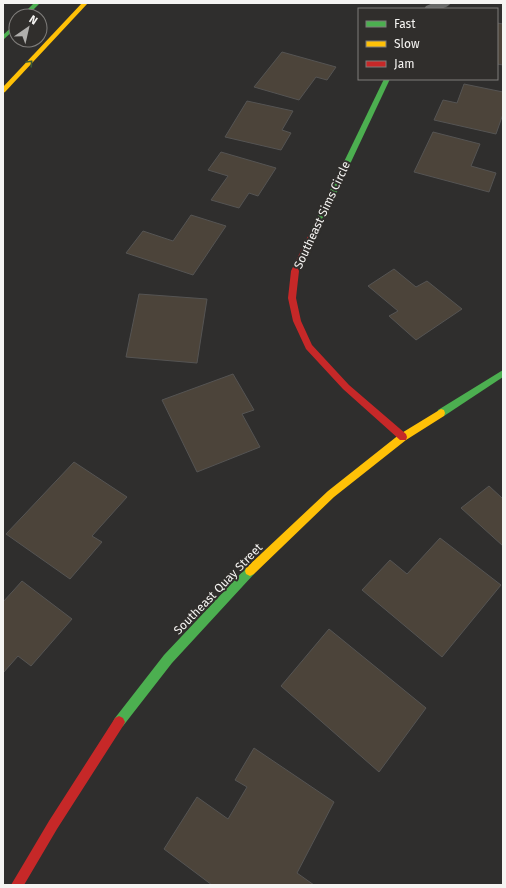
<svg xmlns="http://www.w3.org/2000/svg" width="506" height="888" font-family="'Fira Sans',sans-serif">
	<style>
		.building { fill: #4c443a; stroke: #555453 }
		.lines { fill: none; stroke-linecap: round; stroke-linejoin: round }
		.street { fill: #696968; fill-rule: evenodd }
		.fast { fill: #4caf50; fill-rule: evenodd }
		.slow { fill: #ffc107; fill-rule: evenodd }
		.jam { fill: #c62828; fill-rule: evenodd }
		.oneway { stroke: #3a5b39 }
		.labels { text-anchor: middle; stroke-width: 4; stroke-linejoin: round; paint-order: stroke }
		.street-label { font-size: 12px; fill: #f5f4f2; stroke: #302e2c }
	</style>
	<rect width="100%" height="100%" fill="#2f2e2d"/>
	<g class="building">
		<polygon points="497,23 503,24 503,65 497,64"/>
		<polygon points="282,52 336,67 327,80 316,77 299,100 254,87"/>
		<polygon points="464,84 503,92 503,114 496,134 434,120 443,100 457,103"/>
		<polygon points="247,101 293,111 282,130 291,133 281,150 225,137"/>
		<polygon points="433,132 480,144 471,166 496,173 489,192 414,172"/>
		<polygon points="221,152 276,168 258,196 249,193 239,208 211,200 228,176 208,170"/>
		<polygon points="191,215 226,226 193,275 126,253 143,231 173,241"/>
		<polygon points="394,269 416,287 427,281 462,309 416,340 389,316 398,311 368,286"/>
		<polygon points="139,294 207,299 197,363 126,357"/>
		<polygon points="233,374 254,410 242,414 260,447 197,472 162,400"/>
		<polygon points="74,462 127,497 92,536 102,542 70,579 6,534"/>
		<polygon points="489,486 502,498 503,497 503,546 461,508"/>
		<polygon points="440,538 501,585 442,657 362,590 390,560 407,574"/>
		<polygon points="22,581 72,619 31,666 18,656 3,673 3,602"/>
		<polygon points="329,629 426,708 379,772 281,686"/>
		<polygon points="254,748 334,802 297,873 314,885 212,885 164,849 197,797 228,819 247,787 235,780"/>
	</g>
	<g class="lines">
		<path class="street" d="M433,3H451C445,11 433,9 424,9L426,6Z"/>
		<g class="fast">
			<polygon points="34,3 40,3 27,16 21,16"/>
			<polygon points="16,23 16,28 3,40 3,35"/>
			<polygon points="384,79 390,79 319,230 318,232 312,232 311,230"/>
			<polygon points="503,370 503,377 444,416 438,416 437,413 438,410"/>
			<polygon points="250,566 254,568 255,571 254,574 172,663 123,726 119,728 115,726 113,722 115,718 164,655 246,568"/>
		</g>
		<g class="slow">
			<polygon points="82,3 88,3 5,92 3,93 3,87"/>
			<polygon points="441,409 444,410 445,413 444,416 406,440 334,497 254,574 250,576 246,574 245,571 246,568 328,491 400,434"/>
		</g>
		<g class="jam">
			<polygon points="315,227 319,230 299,271 296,298 301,321 312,345 349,385 406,434 407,437 406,440 400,440 343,389 306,349 293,321 288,298 291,271 311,230"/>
			<polygon points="119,716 123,718 125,722 123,726 57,829 24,885 11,885 49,821 115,718"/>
		</g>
	</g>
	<defs><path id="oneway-chevron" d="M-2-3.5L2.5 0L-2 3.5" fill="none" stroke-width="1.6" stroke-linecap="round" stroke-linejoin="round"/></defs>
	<use class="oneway" href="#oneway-chevron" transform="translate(30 63) rotate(-47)"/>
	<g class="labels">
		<g class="street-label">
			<text transform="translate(322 215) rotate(-65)" y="4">Southeast Sims Circle</text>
			<text transform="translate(218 589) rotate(-46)" y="4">Southeast Quay Street</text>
		</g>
	</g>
	<rect width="506" height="888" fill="none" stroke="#f5f4f2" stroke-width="8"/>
	<rect x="358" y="8" width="140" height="72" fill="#302e2c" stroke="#7f7d7b"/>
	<rect x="366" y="21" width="20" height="6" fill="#4caf50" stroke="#7f7d7b"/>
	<text x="394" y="28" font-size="12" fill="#f5f4f2">Fast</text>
	<rect x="366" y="41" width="20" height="6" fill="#ffc107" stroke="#7f7d7b"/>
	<text x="394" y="48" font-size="12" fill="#f5f4f2">Slow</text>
	<rect x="366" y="61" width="20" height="6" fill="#c62828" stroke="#7f7d7b"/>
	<text x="394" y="68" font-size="12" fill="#f5f4f2">Jam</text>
	<g transform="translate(28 28) rotate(34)"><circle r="19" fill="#302e2c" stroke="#7f7d7b"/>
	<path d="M0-3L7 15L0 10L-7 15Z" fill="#b0afad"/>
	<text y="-6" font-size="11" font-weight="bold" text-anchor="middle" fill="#f5f4f2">N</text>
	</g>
</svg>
